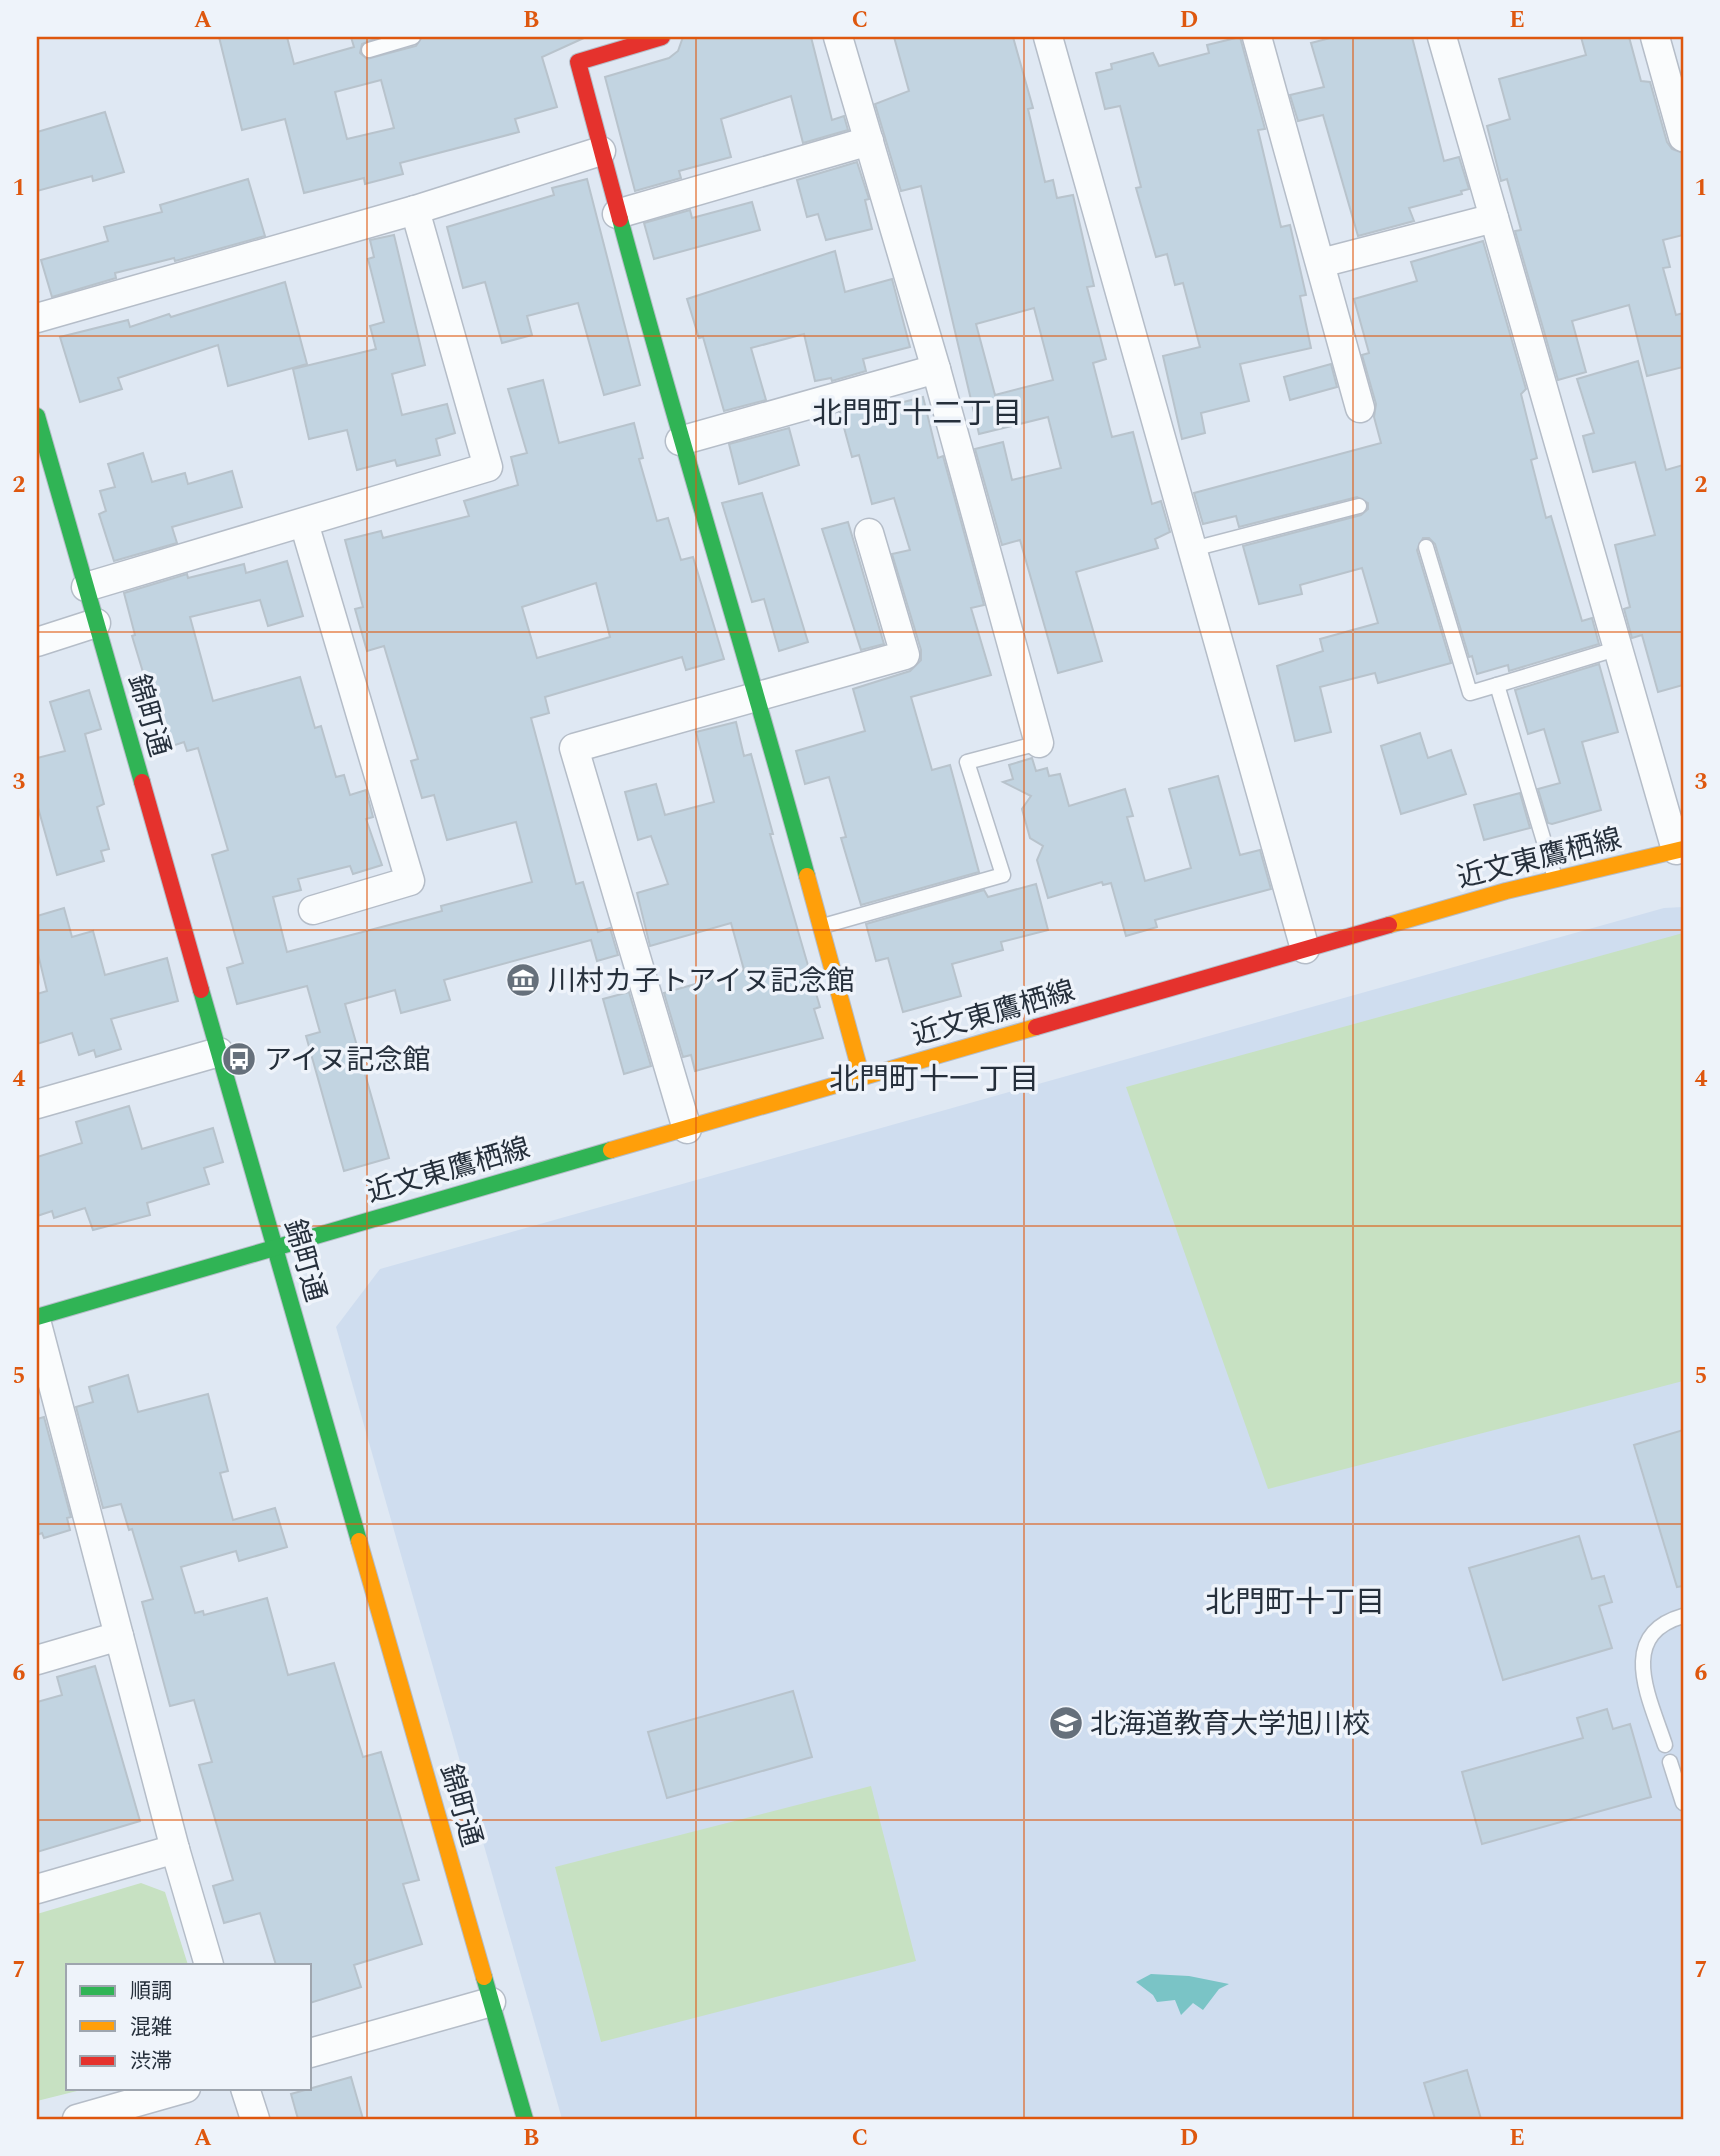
<svg xmlns="http://www.w3.org/2000/svg" width="1720" height="2156" font-family="Spectral,'Noto Sans JP',serif">
	<style>
		.built { fill: #cfddef }
		.green { fill: #c7e1c2 }
		.water { fill: #7ac4c6 }
		.building { fill: #c2d4e1; stroke: #b8c3cc; stroke-width: 2; fill-rule: evenodd }
		.lines { fill: none; stroke-linecap: round; stroke-linejoin: round }
		.lane-casing { stroke: #b5bdc8; stroke-width: 17 }
		.street-casing { stroke: #b5bdc8; stroke-width: 31 }
		.fast-casing { stroke: #b5bdc8; stroke-width: 18 }
		.slow-casing { stroke: #b5bdc8; stroke-width: 18 }
		.jam-casing { stroke: #b5bdc8; stroke-width: 18 }
		.lane { stroke: #fafcfd; stroke-width: 14 }
		.street { stroke: #fafcfd; stroke-width: 28 }
		.fast { stroke: #30b455; stroke-width: 16 }
		.slow { stroke: #ff9f0a; stroke-width: 16 }
		.jam { stroke: #e5322d; stroke-width: 16 }
		.grid { fill: none; stroke: #de570e; stroke-width: 2; stroke-opacity: 0.55 }
		.labels { text-anchor: middle; stroke-width: 7; stroke-linejoin: round; paint-order: stroke }
		.street-label { font-size: 28px; fill: #252f3b; stroke: #eef3fa }
		.poi-label { font-size: 28px; fill: #252f3b; stroke: #eef3fa; text-anchor: start }
		.neighbourhood-label { font-size: 30px; fill: #252f3b; stroke: #eef3fa }
		.neatline { fill: none; stroke: #de570e; stroke-width: 2.5 }
		.grid-label { font-size: 23px; text-anchor: middle; font-weight: bold; fill: #de570e }
	</style>
	<rect width="100%" height="100%" fill="#dfe8f3"/>
	<polygon class="built" points="1683,907 1683,2119 562,2119 336,1327 380,1269 1664,908"/>
	<g class="green">
		<polygon points="1683,933 1683,1381 1268,1489 1126,1087"/>
		<polygon points="871,1786 916,1961 601,2042 555,1867"/>
		<polygon points="141,1883 165,1892 188,1965 68,1965 68,2088 89,2088 37,2101 37,1914"/>
	</g>
	<polygon class="water" points="1151,1974 1189,1976 1229,1984 1219,1989 1203,2010 1193,2003 1181,2015 1175,2000 1157,2002 1153,1995 1136,1982"/>
	<g class="building">
		<path d="M219,37H287L294,64L354,47L351,37H380L362,44L360,53L367,59L416,46L422,37H586L542,57L557,107L515,119L519,132L400,163L403,174L365,184L364,178L304,193L285,119L242,130ZM381,80L394,128L347,139L335,92Z"/>
		<polygon points="683,37 811,37 832,120 844,116 848,130 803,143 791,96 721,119 731,157 679,171 681,178 635,191 605,77 669,58 678,51"/>
		<path d="M894,37H1013L1033,108L1028,109L1045,182L1053,180L1057,198L1073,195L1094,286L1087,287L1106,359L1093,363L1112,437L1133,432L1152,504L1161,501L1170,532L1155,539L1158,548L1076,572L1102,661L1058,673L1020,540L1002,545L975,449L1003,442L1012,480L1061,468L1048,417L979,434L921,186L901,191L875,104L909,91ZM1034,308L1053,380L995,395L976,324Z"/>
		<polygon points="1240,37 1265,129 1258,130 1281,227 1290,225 1306,295 1300,296 1311,348 1240,364 1249,401 1201,413 1205,433 1182,439 1163,356 1200,347 1183,283 1175,285 1167,254 1156,257 1136,188 1141,187 1120,106 1105,109 1096,73 1112,69 1111,64 1153,53 1159,66 1209,53 1207,45"/>
		<polygon points="1334,37 1412,37 1444,161 1459,157 1469,189 1461,191 1462,194 1409,208 1414,221 1358,236 1323,115 1298,121 1290,95 1324,87 1311,43"/>
		<polygon points="1581,37 1629,37 1641,81 1650,82 1667,142 1672,149 1683,153 1683,235 1663,240 1670,267 1663,268 1676,315 1683,313 1683,367 1647,376 1629,305 1572,321 1586,372 1558,380 1515,231 1521,230 1507,179 1501,181 1487,126 1510,119 1499,79 1586,55"/>
		<polygon points="105,112 124,172 93,181 92,176 37,191 37,132"/>
		<polygon points="857,162 869,199 865,200 872,229 826,240 818,214 807,217 797,180"/>
		<polygon points="248,179 265,236 175,261 174,258 115,273 116,278 52,297 41,260 108,241 104,227 162,212 160,205"/>
		<polygon points="587,179 640,385 604,395 578,303 527,316 532,335 502,343 485,282 463,288 447,227 554,195 552,188"/>
		<polygon points="752,202 760,230 654,259 644,223 690,210 692,218"/>
		<polygon points="394,235 425,365 392,374 402,415 447,404 455,433 436,439 440,455 397,466 395,460 357,470 347,430 309,439 293,369 376,349 370,326 384,322 368,259 374,257 370,240"/>
		<polygon points="1483,241 1526,389 1521,394 1537,458 1531,460 1546,518 1551,516 1582,621 1592,618 1599,644 1509,671 1508,665 1477,674 1472,656 1469,657 1435,544 1429,538 1423,538 1417,550 1451,663 1378,683 1375,673 1320,687 1331,732 1295,741 1277,666 1323,651 1320,639 1378,623 1362,568 1300,585 1302,594 1259,604 1243,546 1361,515 1368,509 1368,503 1357,497 1239,527 1236,516 1203,524 1194,493 1381,443 1374,417 1376,404 1362,355 1369,353 1354,299 1417,281 1411,262"/>
		<polygon points="835,251 845,292 892,279 910,347 863,359 866,371 832,381 831,378 815,381 804,334 751,348 766,400 724,411 703,337 699,338 687,299"/>
		<polygon points="285,282 307,364 228,386 218,345 118,378 122,389 80,402 60,337 128,320 130,327 169,314 171,317"/>
		<polygon points="1638,361 1666,470 1683,465 1683,685 1658,692 1642,635 1632,638 1624,609 1630,607 1615,545 1655,535 1635,462 1593,472 1583,436 1594,433 1577,379"/>
		<polygon points="1331,364 1337,387 1290,400 1284,377"/>
		<path d="M543,380L559,443L634,423L643,458L639,459L657,521L668,518L681,560L693,557L724,659L686,670L682,657L545,697L549,713L531,718L576,884L583,882L598,932L610,928L618,955L597,961L591,940L444,980L450,1000L401,1013L395,990L345,1004L389,1158L344,1171L306,1036L320,1032L307,986L237,1004L227,968L243,963L212,855L228,850L198,748L187,751L184,742L166,748L132,636L135,635L124,593L187,574L188,578L244,564L246,573L287,561L303,616L268,626L260,600L190,617L213,701L300,677L315,728L321,726L336,777L344,775L350,795L366,790L368,798L373,817L366,819L382,865L353,874L350,866L298,879L301,890L273,897L287,952L442,911L441,906L532,882L516,822L447,840L434,795L422,798L411,761L418,759L384,646L367,651L355,609L363,607L345,540L381,531L383,538L469,516L464,501L518,485L511,457L527,453L508,389ZM596,583L610,637L537,658L522,607Z"/>
		<polygon points="923,397 938,458 943,456 984,605 971,608 991,675 911,697 932,770 950,765 979,872 861,905 841,838 846,837 829,777 805,784 796,751 865,731 853,689 910,671 921,660 921,650 892,554 910,550 894,498 872,504 859,455 852,457 840,413 874,404 876,409"/>
		<polygon points="789,428 799,465 739,484 729,444"/>
		<polygon points="143,453 152,482 185,473 188,484 232,471 242,507 172,527 177,543 114,561 99,514 106,511 100,491 115,487 108,464"/>
		<polygon points="762,493 808,642 779,651 764,599 752,602 722,503"/>
		<polygon points="848,522 884,644 861,650 822,529"/>
		<polygon points="1599,664 1618,732 1582,742 1601,810 1552,824 1548,823 1538,789 1560,783 1544,729 1528,734 1515,690"/>
		<polygon points="89,690 101,729 85,734 104,804 97,807 109,849 101,851 104,861 57,875 37,804 37,758 65,751 50,702"/>
		<polygon points="736,722 744,756 751,754 773,834 770,834 820,1007 814,1009 823,1038 695,1071 691,1055 683,1057 664,993 744,970 731,923 650,946 637,893 668,884 651,836 638,840 625,792 656,784 665,815 714,802 696,732"/>
		<polygon points="1420,733 1428,758 1451,750 1466,794 1401,814 1381,746"/>
		<polygon points="1032,758 1036,771 1047,768 1049,776 1060,774 1069,806 1125,789 1133,816 1127,817 1145,881 1191,868 1169,789 1218,776 1240,855 1260,850 1271,889 1155,920 1157,927 1126,936 1111,883 1103,885 1102,882 1048,898 1037,860 1043,846 1030,838 1022,809 1031,796 1003,782 1013,779 1009,765"/>
		<polygon points="1520,793 1530,828 1484,840 1474,805"/>
		<polygon points="1036,884 1048,930 1001,942 1003,950 952,964 961,996 903,1012 888,958 876,961 866,924 984,890 988,897"/>
		<polygon points="64,908 72,937 93,931 105,975 167,958 178,1001 111,1019 121,1049 96,1057 94,1050 79,1055 72,1033 37,1044 37,994 47,991 37,950 37,916"/>
		<polygon points="629,992 651,1066 624,1074 603,999"/>
		<polygon points="129,1106 142,1149 213,1128 223,1162 204,1168 209,1184 147,1203 150,1215 93,1230 85,1208 54,1218 52,1211 37,1216 37,1157 82,1143 76,1122"/>
		<polygon points="128,1375 138,1412 208,1394 228,1471 220,1473 233,1520 275,1508 287,1547 239,1561 236,1551 181,1567 195,1613 203,1611 204,1615 267,1598 288,1675 334,1663 363,1757 381,1752 419,1880 403,1884 422,1944 354,1965 361,1987 310,2003 310,1965 276,1965 260,1913 224,1923 213,1886 233,1880 199,1765 212,1762 194,1700 170,1706 142,1602 153,1599 132,1529 129,1530 121,1504 103,1508 76,1407 93,1402 89,1387"/>
		<polygon points="44,1417 71,1517 67,1518 70,1530 44,1538 42,1533 37,1535 37,1419"/>
		<polygon points="1683,1430 1683,1586 1677,1587 1634,1445"/>
		<polygon points="1579,1536 1592,1579 1604,1576 1612,1602 1599,1606 1612,1648 1503,1680 1469,1568"/>
		<polygon points="95,1666 140,1821 37,1852 37,1702 62,1695 57,1677"/>
		<polygon points="793,1691 812,1757 667,1798 648,1732"/>
		<polygon points="1607,1709 1613,1729 1630,1724 1651,1797 1482,1844 1462,1772 1583,1738 1577,1718"/>
		<polygon points="1467,2070 1481,2119 1435,2119 1424,2083"/>
		<polygon points="351,2077 363,2119 298,2119 291,2094"/>
	</g>
	<g class="lines">
		<g class="lane-casing">
			<g id="lane">
				<polyline points="369,50 413,37"/>
				<polyline points="1426,547 1470,693 1497,685"/>
				<polyline points="1193,549 1359,506"/>
				<polyline points="1555,878 1497,685 1619,648"/>
				<polyline points="823,926 1003,875 967,762 1039,743"/>
				<path d="M1665,1745C1650,1699 1616,1635 1683,1616"/>
				<polyline points="1670,1762 1683,1803"/>
			</g>
		</g>
		<g class="street-casing">
			<g id="street">
				<polyline points="838,37 936,369 1039,743"/>
				<polyline points="1048,37 1305,949"/>
				<polyline points="1257,37 1360,408"/>
				<polyline points="1442,37 1676,850"/>
				<polyline points="1655,37 1683,137"/>
				<polyline points="617,214 869,141"/>
				<polyline points="1321,263 1494,218"/>
				<polyline points="37,318 415,210 601,151"/>
				<polyline points="680,441 936,369"/>
				<polyline points="304,523 410,881 313,910"/>
				<polyline points="86,587 488,467 415,210"/>
				<polyline points="37,642 96,623"/>
				<polyline points="37,1104 219,1052"/>
				<polyline points="687,1129 574,748 905,655 869,533"/>
				<polyline points="37,1324 175,1849 209,1965"/>
				<polyline points="37,1660 119,1636"/>
				<polyline points="37,1889 175,1849"/>
				<polyline points="310,2053 491,2002"/>
				<polyline points="245,2088 255,2119"/>
				<polyline points="77,2119 186,2088"/>
			</g>
		</g>
		<g class="fast-casing">
			<g id="fast">
				<path d="M620,219C679,439 747,656 807,876"/>
				<polyline points="37,416 142,782"/>
				<polyline points="201,990 359,1541"/>
				<polyline points="37,1317 611,1150"/>
				<polyline points="484,1977 525,2119"/>
			</g>
		</g>
		<g class="slow-casing">
			<g id="slow">
				<polyline points="807,876 862,1078"/>
				<polyline points="1389,925 1506,891 1683,849"/>
				<polyline points="611,1150 1036,1027"/>
				<polyline points="359,1541 484,1977"/>
			</g>
		</g>
		<g class="jam-casing">
			<g id="jam">
				<polyline points="620,219 578,62 662,37"/>
				<polyline points="142,782 201,990"/>
				<polyline points="1036,1027 1389,925"/>
			</g>
		</g>
		<use href="#lane" class="lane"/>
		<use href="#street" class="street"/>
		<use href="#fast" class="fast"/>
		<use href="#slow" class="slow"/>
		<use href="#jam" class="jam"/>
	</g>
	<path class="grid" d="M367,37V2119M696,37V2119M1024,37V2119M1353,37V2119M37,336H1683M37,632H1683M37,930H1683M37,1226H1683M37,1524H1683M37,1820H1683"/>
	<defs>
		<g id="museum-disc" transform="scale(1.75)"><circle r="9.5" fill="#66707b" stroke="#eef3fa"/><path d="M0-6L6-3V-2H-6V-3ZM-5-1h2V3h-2ZM-1-1h2V3h-2ZM3-1h2V3H3ZM-6 4H6V6H-6Z" fill="#fff"/></g>
		<g id="bus-disc" transform="scale(1.75)"><circle r="9.5" fill="#66707b" stroke="#eef3fa"/><path d="M-5-6H5V4H4V6H2V4H-2V6H-4V4H-5ZM-3.5-4V0h7V-4ZM-3.5 1.2v1.5H-2V1.2ZM2 1.2v1.5H3.5V1.2Z" fill="#fff"/></g>
		<g id="university-disc" transform="scale(1.75)"><circle r="9.5" fill="#66707b" stroke="#eef3fa"/><path d="M0-5L7-2L0 1L-7-2ZM-4 1L0 2.5L4 1V4Q0 6-4 4Z" fill="#fff"/></g>
	</defs>
	<g fill-rule="evenodd">
		<use href="#museum-disc" x="523" y="980"/>
		<use href="#bus-disc" x="239" y="1059"/>
		<use href="#university-disc" x="1066" y="1723"/>
	</g>
	<g class="labels">
		<g class="street-label">
			<text transform="translate(150 715) rotate(74)" y="10">錦町通</text>
			<text transform="translate(1539 857) rotate(-14)" y="10">近文東鷹栖線</text>
			<text transform="translate(993 1012) rotate(-16)" y="10">近文東鷹栖線</text>
			<text transform="translate(448 1169) rotate(-16)" y="10">近文東鷹栖線</text>
			<text transform="translate(306 1260) rotate(74)" y="10">錦町通</text>
			<text transform="translate(462 1805) rotate(74)" y="10">錦町通</text>
		</g>
		<g class="poi-label">
			<text x="548" y="990">川村カ子トアイヌ記念館</text>
			<text x="264" y="1069">アイヌ記念館</text>
			<text x="1090" y="1733">北海道教育大学旭川校</text>
		</g>
		<g class="neighbourhood-label">
			<text x="917" y="423">北門町十二丁目</text>
			<text x="934" y="1089">北門町十一丁目</text>
			<text x="1295" y="1612">北門町十丁目</text>
		</g>
	</g>
	<rect width="1720" height="2156" fill="none" stroke="#eef3fa" stroke-width="77"/>
	<rect x="66" y="1964" width="245" height="126" fill="#eef3fa" stroke="#9ea5ae" stroke-width="2"/>
	<rect x="80" y="1986" width="35" height="10" fill="#30b455" stroke="#9ea5ae" stroke-width="2"/>
	<text x="130" y="1998" font-size="21" fill="#252f3b">順調</text>
	<rect x="80" y="2021" width="35" height="10" fill="#ff9f0a" stroke="#9ea5ae" stroke-width="2"/>
	<text x="130" y="2034" font-size="21" fill="#252f3b">混雑</text>
	<rect x="80" y="2056" width="35" height="10" fill="#e5322d" stroke="#9ea5ae" stroke-width="2"/>
	<text x="130" y="2068" font-size="21" fill="#252f3b">渋滞</text>
	<rect x="38" y="38" width="1644" height="2080" class="neatline"/>
	<g class="grid-label">
		<text x="203" y="27">A</text>
		<text x="531" y="27">B</text>
		<text x="860" y="27">C</text>
		<text x="1189" y="27">D</text>
		<text x="1517" y="27">E</text>
		<text x="19" y="195">1</text>
		<text x="1701" y="195">1</text>
		<text x="19" y="492">2</text>
		<text x="1701" y="492">2</text>
		<text x="19" y="789">3</text>
		<text x="1701" y="789">3</text>
		<text x="19" y="1086">4</text>
		<text x="1701" y="1086">4</text>
		<text x="19" y="1383">5</text>
		<text x="1701" y="1383">5</text>
		<text x="19" y="1680">6</text>
		<text x="1701" y="1680">6</text>
		<text x="19" y="1977">7</text>
		<text x="1701" y="1977">7</text>
		<text x="203" y="2145">A</text>
		<text x="531" y="2145">B</text>
		<text x="860" y="2145">C</text>
		<text x="1189" y="2145">D</text>
		<text x="1517" y="2145">E</text>
	</g>
</svg>
